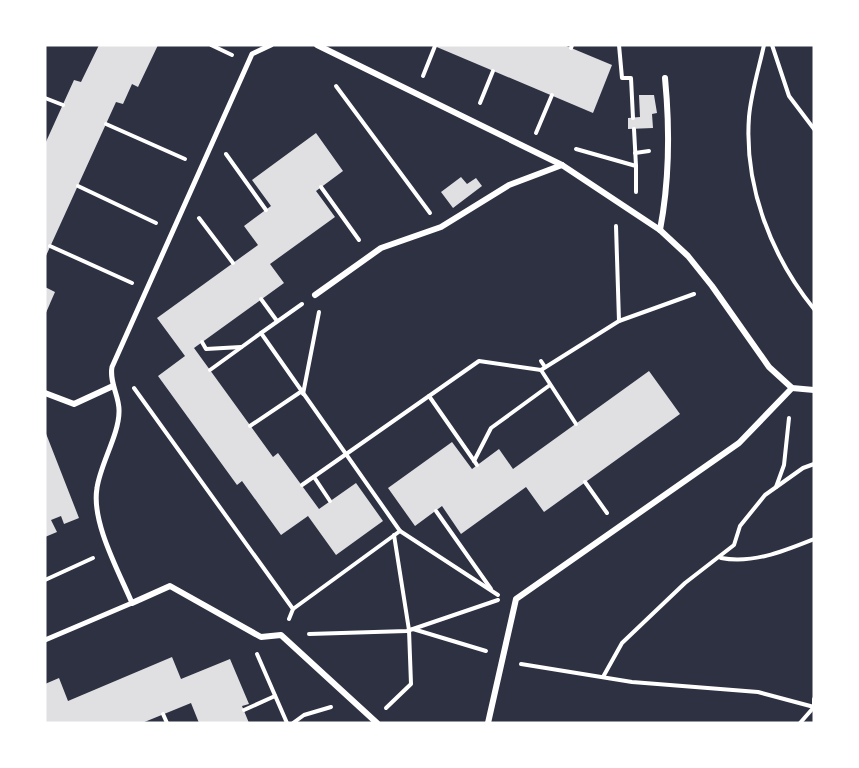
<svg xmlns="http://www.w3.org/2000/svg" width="859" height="768" font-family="Figtree,sans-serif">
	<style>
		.building { fill: #e0e0e3 }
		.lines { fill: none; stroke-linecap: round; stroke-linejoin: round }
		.path { stroke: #fff; stroke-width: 4 }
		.pedestrian { stroke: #fff; stroke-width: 5 }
		.minor { stroke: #fff; stroke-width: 6 }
	</style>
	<rect width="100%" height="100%" fill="#2d3142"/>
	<g class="building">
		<polygon points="99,45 158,45 138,87 132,84 123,104 116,102 45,258 45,144 74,80 81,82"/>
		<polygon points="432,45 564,45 612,65 593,113"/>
		<polygon points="639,95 654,95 657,113 652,114 653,128 628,129 628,118 640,117"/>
		<polygon points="316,133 343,171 316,191 335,217 270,264 284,283 194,348 273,457 278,453 319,509 356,483 383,521 336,555 308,516 281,535 242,481 237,485 158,376 185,356 157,318 258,245 244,226 271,206 252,180"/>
		<polygon points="461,177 467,184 476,178 482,186 453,208 441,192"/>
		<polygon points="45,287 55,292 45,315"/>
		<polygon points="649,371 680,414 544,512 526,487 461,534 442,506 415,526 388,488 452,442 472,469 499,449 513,469"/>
		<polygon points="45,431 79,518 64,524 61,516 51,520 57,532 45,537"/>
		<polygon points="172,657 181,679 230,659 249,704 242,706 249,723 199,723 191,703 142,723 45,723 45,684 59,678 68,701"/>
	</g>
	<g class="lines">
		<g class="path">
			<polyline points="211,45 232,55"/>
			<polyline points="619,45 622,78 631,78 633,118"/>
			<path d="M764,45C759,68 751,93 749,117C744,186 771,256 814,309"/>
			<polyline points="772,45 789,96 814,129"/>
			<polyline points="571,48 572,45"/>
			<polyline points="423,76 435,46"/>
			<polyline points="336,86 430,213"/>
			<polyline points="45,98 63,105"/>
			<polyline points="480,103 493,71"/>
			<polyline points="106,124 185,159"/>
			<polyline points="634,129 636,166"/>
			<polyline points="536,133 552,95"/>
			<polyline points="576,149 636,166 636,192"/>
			<polyline points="635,153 649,151"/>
			<polyline points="226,154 266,210"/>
			<polyline points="78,186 156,223"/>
			<polyline points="321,187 359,240"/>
			<polyline points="199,218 233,263"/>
			<polyline points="616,226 619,321"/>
			<polyline points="50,246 132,283"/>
			<polyline points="261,299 277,321"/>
			<polyline points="302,304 261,333 400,531"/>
			<polyline points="202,342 206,349 241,347"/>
			<polyline points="541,361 545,367"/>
			<polyline points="210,370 261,333"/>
			<polyline points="541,370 576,424"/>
			<polyline points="134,388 293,609 289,619"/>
			<polyline points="303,394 319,312"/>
			<polyline points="429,396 477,465"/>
			<polyline points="250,426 302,391"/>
			<polyline points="474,461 491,428 550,385"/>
			<polyline points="314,477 330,501"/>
			<polyline points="585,482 607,513"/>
			<polyline points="302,485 479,361 541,370 619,321 694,294"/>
			<polyline points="776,487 784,465 789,418"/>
			<polyline points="436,511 491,589"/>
			<path d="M721,558C753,564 784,551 814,539"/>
			<polyline points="45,580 93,558"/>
			<polyline points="293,609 400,531 498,595"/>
			<polyline points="413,629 486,651"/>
			<polyline points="309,634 407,631 498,600"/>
			<polyline points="257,654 287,723"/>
			<polyline points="521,664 632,682 758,692 814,707"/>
			<polyline points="603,677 622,643 685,583 734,545 740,526 765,495 803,468 814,464"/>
			<polyline points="386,708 411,684 409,630 394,535"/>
			<polyline points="244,710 275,696"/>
			<polyline points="163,714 167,723"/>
			<polyline points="293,723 304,715 331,707"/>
			<polyline points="800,723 814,707 814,699"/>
		</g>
		<path class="pedestrian" d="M45,640L132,603C119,572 91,522 97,488C100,465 119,434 119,412C120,397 109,383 112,367L252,54L271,45"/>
		<g class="minor">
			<polyline points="317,45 562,165 660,230 688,256 712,286 769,367 792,388 814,390"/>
			<path d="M660,230C670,178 670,130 665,78"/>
			<polyline points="315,295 381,248 441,227 509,185 562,165"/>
			<polyline points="45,393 74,404 113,386"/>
			<polyline points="132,603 170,586 261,637 281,635 377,723"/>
			<polyline points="488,723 516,599 739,443 792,388"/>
		</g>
	</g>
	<rect width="859" height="768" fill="none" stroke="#ffffff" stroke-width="93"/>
</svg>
